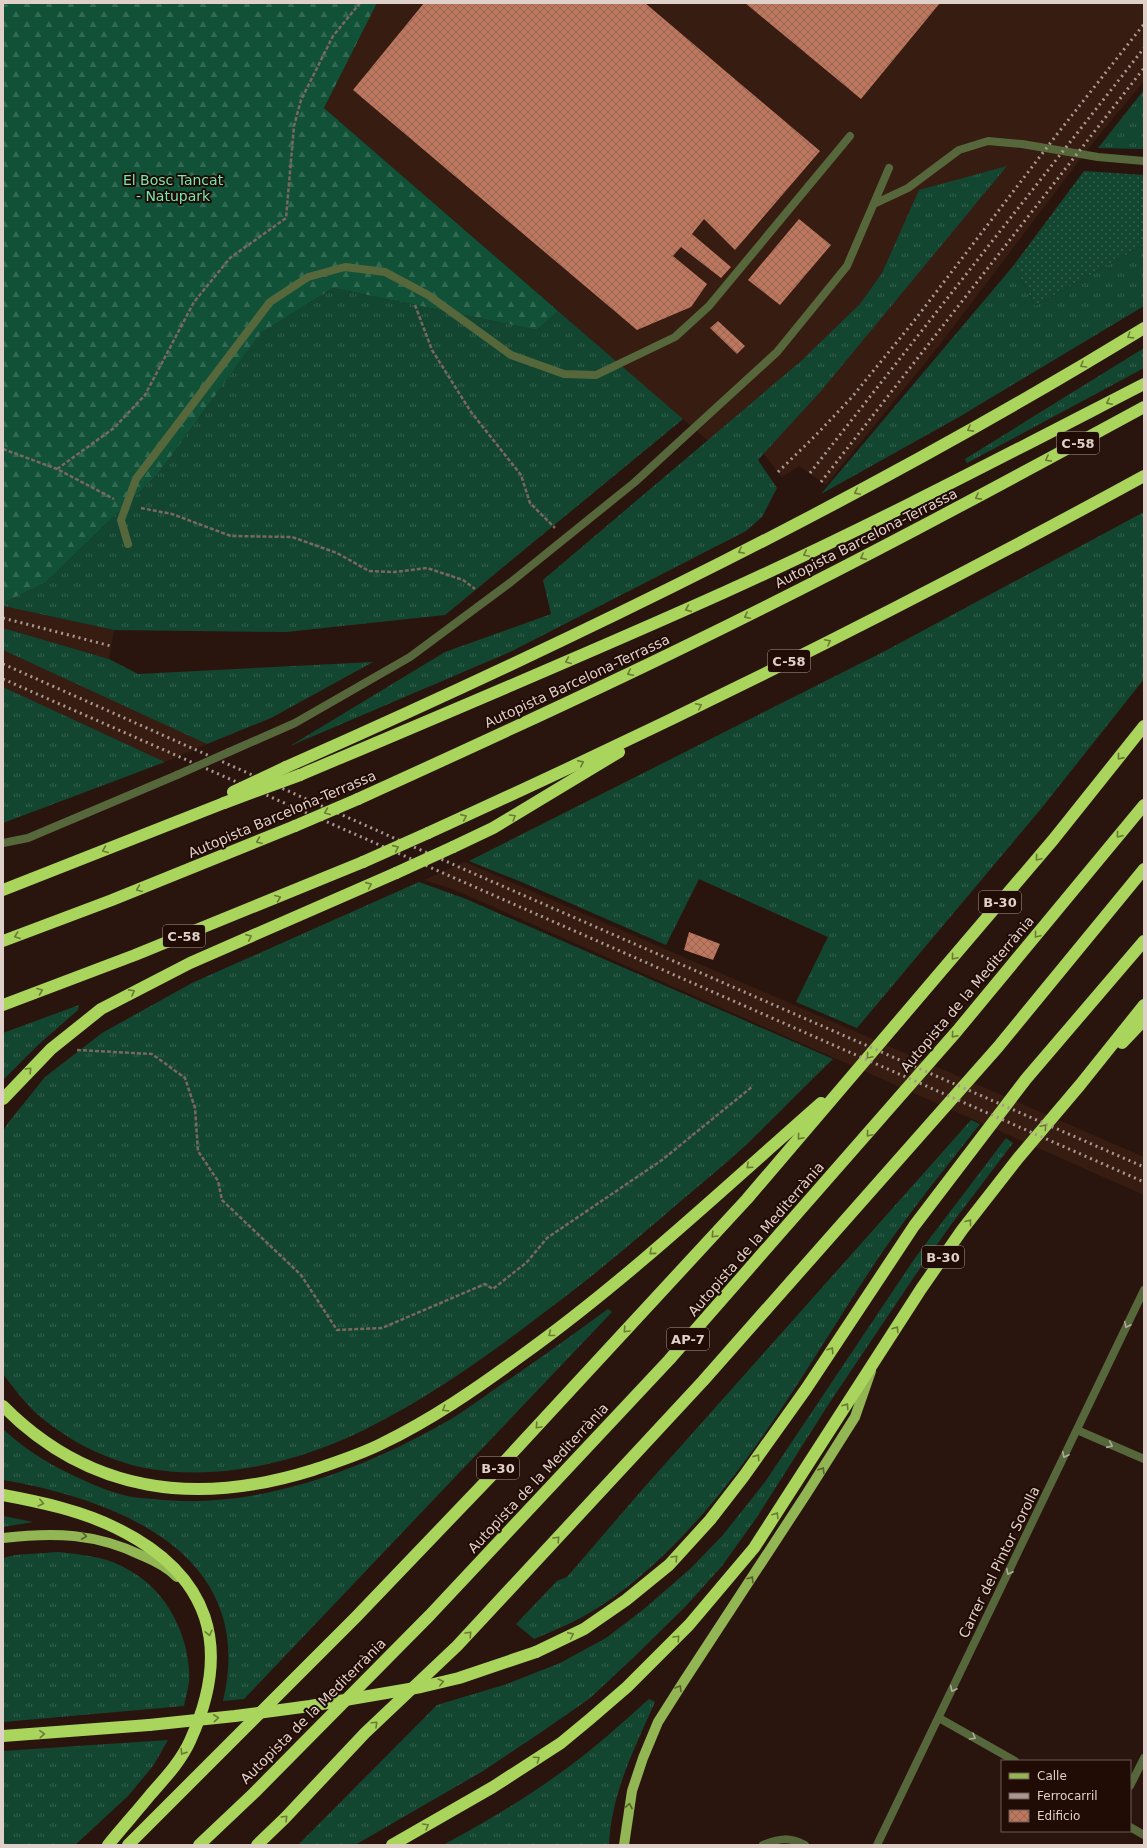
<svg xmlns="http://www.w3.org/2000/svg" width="1147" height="1848" font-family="'DejaVu Sans',sans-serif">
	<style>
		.built { fill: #371c11 }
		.grass { fill: url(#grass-tufts) }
		.forest { fill: url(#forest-firs) }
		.garden { fill: url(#garden-dots) }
		.building { fill: url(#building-cross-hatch) }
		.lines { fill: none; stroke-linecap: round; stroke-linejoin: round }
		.path { stroke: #796760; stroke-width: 2.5; stroke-dasharray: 4 2; stroke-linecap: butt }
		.lane { stroke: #56683b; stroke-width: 8 }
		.street { stroke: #56683b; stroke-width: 8 }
		.primary { stroke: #92b654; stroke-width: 10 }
		.highway { stroke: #a9d55d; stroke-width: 12 }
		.rail { stroke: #a99892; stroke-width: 3; stroke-dasharray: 2 4; stroke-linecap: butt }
		.street-bridge { stroke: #56683b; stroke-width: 8 }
		.highway-bridge { stroke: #a9d55d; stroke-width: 12 }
		.oneway { stroke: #6b7b35 }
		.oneway2 { stroke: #afac98 }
		.oneway3 { stroke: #59612c }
		.labels { text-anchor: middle; stroke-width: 4; stroke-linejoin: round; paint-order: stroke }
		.shield { fill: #200c05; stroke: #a6958f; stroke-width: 1 }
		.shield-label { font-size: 13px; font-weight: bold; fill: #dfd0ca }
		.park-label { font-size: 14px; fill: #77e5b3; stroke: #200c05 }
		.street-label { font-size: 14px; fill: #dfd0ca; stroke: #200c05 }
	</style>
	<defs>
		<pattern id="grass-tufts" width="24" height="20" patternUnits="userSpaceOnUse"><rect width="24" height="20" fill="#134631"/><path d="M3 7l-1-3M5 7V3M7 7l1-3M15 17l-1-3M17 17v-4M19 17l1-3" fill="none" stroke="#35604e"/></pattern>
		<pattern id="forest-firs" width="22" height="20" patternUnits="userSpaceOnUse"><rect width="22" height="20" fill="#105138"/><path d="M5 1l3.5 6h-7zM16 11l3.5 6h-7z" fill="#326953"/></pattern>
		<pattern id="garden-dots" width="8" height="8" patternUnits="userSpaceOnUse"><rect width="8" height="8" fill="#134631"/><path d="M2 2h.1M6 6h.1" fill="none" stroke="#35604e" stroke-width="1.8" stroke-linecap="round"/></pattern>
		<pattern id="building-cross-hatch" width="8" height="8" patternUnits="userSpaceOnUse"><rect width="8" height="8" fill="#bd775e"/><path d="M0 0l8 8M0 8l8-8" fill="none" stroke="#986654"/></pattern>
	</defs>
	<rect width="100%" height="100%" fill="#2a150e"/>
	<g class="built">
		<polygon points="377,3 1144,3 1144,81 1088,149 938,347 826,485 799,466 782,477 764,454 715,447 324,108"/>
		<polygon points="3,606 114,630 109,659 3,628"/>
		<polygon points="3,650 97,692 207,744 165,762 3,687"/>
		<polygon points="465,862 1144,1157 1144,1195 455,890 424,880"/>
	</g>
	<g class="grass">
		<polygon points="1144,90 1144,149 1098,148"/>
		<polygon points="1007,166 821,391 758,460 777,488 762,517 746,531 510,652 290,746 445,652 551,614 543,580 801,361 860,304 882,273 919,190"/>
		<polygon points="1144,245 1144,306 959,417 821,494 1014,265 1035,306"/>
		<polygon points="333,288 537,330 558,311 683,419 445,615 286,632 114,630 3,606 3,603 45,583 158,474 261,333"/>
		<polygon points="1144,348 1144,368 967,463 965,459"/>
		<polygon points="1144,512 1144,679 1040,810 857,1028 796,1002 828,937 699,879 666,945 524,883 469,861 885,651"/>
		<polygon points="3,628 109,659 138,674 373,662 271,718 207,744 3,650"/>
		<polygon points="3,687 165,762 3,823"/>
		<path d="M419,882L466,899L833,1059C804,1087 776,1116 747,1144C727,1163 704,1181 682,1200C639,1237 596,1274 550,1308C492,1353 432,1396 366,1429C302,1461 222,1481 151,1469C114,1463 76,1445 47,1422C29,1409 16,1391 3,1374V1131L8,1123L45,1077L102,1033L192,983Z"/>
		<polygon points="79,1005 78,1010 39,1044 3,1080 3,1033"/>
		<path d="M971,1120L980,1124C946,1167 912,1209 881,1254C807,1364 741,1492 638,1578C623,1591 602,1606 584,1616C568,1625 550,1632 534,1639L516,1624L557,1581L567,1577L641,1491Z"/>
		<polygon points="1006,1138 1013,1143 950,1226 914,1277 830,1402 757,1517 722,1566 685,1607 634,1657 589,1699 537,1735 483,1771 355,1845 298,1845 437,1705 507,1684 560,1663 606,1638 644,1609 690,1569 723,1535 765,1482 915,1258"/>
		<path d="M608,1309L612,1312L244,1699L223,1701C258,1555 120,1500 3,1480V1429C20,1445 38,1457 58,1468C80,1479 103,1490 127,1496C136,1498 145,1498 154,1499C252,1511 360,1471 444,1423C461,1414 476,1402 492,1391C531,1365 570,1337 608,1309Z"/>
		<polygon points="3,1516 33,1522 3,1527"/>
		<path d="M58,1552C77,1554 97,1556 115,1563C153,1579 176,1609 186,1649C188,1660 190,1672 189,1682C188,1690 185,1699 184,1706L3,1722V1558L15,1555Z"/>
		<path d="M649,1699L655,1702C635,1747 611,1794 609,1845H443C486,1822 528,1797 567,1768C596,1747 622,1723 649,1699Z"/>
		<polygon points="168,1740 153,1766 128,1796 75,1845 3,1845 3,1751"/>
	</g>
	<polygon class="forest" points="3,3 377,3 324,108 558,311 537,330 333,288 261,333 158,474 45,583 3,603"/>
	<polygon class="garden" points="1084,171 1144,175 1144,245 1035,306 1014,265"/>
	<g class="building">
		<polygon points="424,3 645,3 820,151 735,250 704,219 692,234 731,267 721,278 681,247 673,256 707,284 691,307 637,330 353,90"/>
		<polygon points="745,3 940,3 861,99"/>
		<polygon points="799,219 831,245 780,305 748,280"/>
		<polygon points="718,321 745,346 737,354 710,328"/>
		<polygon points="689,932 720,944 713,960 684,950"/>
	</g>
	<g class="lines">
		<g class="path">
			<polyline points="415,305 432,350 471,412 521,475 530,503 555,528"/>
			<polyline points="3,449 57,469 114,499"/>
			<polyline points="57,469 114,428 145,395 194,302 230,258 286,218 294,126 301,100 333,36 360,3"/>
			<polyline points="141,508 172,514 231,536 292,537 337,553 369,571 394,572 427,568 463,580 475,589"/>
			<polyline points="77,1050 152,1054 185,1078 195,1108 198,1151 218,1181 222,1200 301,1275 337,1330 382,1328 485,1284 493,1289 527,1262 547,1238 662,1160 753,1086"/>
		</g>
		<g class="lane">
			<polyline points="874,204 908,188 959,150 988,141 1022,144 1098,157 1144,161"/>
			<polyline points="128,544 121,520 136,479 270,302 308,277 345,267 385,272 428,295 511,355 564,374 596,375 675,337 709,306 850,136"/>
		</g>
		<g class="street">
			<polyline points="229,752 295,723 410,657 511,582 635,482 777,352 847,266 889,168"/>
			<polyline points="3,843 28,838 177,775"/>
			<polyline points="1077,1430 1144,1459"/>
			<polyline points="939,1718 1015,1761"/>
			<polyline points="1130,1786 1144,1758"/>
			<polyline points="1130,1827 1144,1835"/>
			<path d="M763,1845C779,1838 790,1837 805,1845"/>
			<polyline points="877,1845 1144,1290"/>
		</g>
		<g class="primary">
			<path d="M3,1538C54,1532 96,1533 143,1556C155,1561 168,1568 177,1577"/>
			<polyline points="624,1845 632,1791 643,1758 658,1722 684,1681 807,1493 855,1417 871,1371"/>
		</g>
		<g class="highway">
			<path d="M286,767C580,637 870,496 1144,328"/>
			<path d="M300,775C442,715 585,655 725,592C867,528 1006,455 1144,384"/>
			<path d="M358,799C468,749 578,699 686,646C841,571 993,489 1144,407"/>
			<path d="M428,833C671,723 910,604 1144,476"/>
			<polyline points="453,847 493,828 619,752"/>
			<polyline points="3,890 224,803"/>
			<polyline points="3,941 112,900 295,826"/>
			<polyline points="3,1005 135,955 363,862"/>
			<polyline points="1122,1043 1144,1020"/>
			<polyline points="3,1099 51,1049 101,1009 190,963 396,873"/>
			<path d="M3,1406C90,1494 198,1506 313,1470C336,1462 359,1455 381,1444C431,1420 476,1389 521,1356C627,1280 723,1189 821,1103"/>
			<path d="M3,1495C41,1502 82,1511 116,1528C210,1574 233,1647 190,1741C181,1761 165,1778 151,1794C137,1811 122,1828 108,1845"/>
			<polyline points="536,1652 584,1629 626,1600 669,1565 710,1520 744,1476 806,1389 914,1226 1026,1079 1144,941"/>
			<polyline points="3,1736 149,1725"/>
			<polyline points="128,1845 356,1617 492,1475 747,1199 1053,840 1144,726"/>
			<polyline points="199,1845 254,1793 430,1615 669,1360 957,1031 1144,805"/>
			<polyline points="257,1845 285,1818 365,1733 457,1646 703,1381 998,1047 1144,869"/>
			<polyline points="392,1845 493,1787 561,1743 590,1719 627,1687 689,1625 754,1548 921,1289 962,1230 1019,1157 1080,1085 1144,1005"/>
		</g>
		<g class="rail">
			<polyline points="778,472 816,435 852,397 914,321 1058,133 1144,24"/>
			<polyline points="810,473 1144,48"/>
			<polyline points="821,482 1144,68"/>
			<polyline points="3,618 111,646"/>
			<polyline points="3,664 468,871 1144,1167"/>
			<polyline points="3,679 1144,1182"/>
		</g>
		<polyline class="street-bridge" points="177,775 229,752"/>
		<g class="highway-bridge">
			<polyline points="233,792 286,767"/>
			<polyline points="224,803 300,775"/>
			<polyline points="295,826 358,799"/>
			<polyline points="363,862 428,833"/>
			<polyline points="396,873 453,847"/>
			<polyline points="149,1725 235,1716 310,1706 421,1687 459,1678 536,1652"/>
		</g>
	</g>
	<defs><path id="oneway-chevron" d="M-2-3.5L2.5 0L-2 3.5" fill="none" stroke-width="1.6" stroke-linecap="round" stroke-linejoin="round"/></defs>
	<g class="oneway">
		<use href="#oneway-chevron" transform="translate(1130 336) rotate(148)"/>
		<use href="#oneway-chevron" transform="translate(1083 365) rotate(150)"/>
		<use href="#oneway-chevron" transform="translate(1109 402) rotate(153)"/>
		<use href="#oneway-chevron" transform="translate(970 429) rotate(151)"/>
		<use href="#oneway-chevron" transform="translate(1048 459) rotate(152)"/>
		<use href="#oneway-chevron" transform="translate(857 492) rotate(153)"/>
		<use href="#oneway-chevron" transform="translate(978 497) rotate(152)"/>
		<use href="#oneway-chevron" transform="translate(741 551) rotate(153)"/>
		<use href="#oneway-chevron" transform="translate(806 554) rotate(155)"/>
		<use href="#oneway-chevron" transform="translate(863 557) rotate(153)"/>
		<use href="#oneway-chevron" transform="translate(688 609) rotate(156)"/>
		<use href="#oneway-chevron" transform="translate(747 616) rotate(153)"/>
		<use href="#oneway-chevron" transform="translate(828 642) rotate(-27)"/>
		<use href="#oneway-chevron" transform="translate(568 661) rotate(157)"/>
		<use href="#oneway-chevron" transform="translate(630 673) rotate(154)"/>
		<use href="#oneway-chevron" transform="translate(699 706) rotate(-26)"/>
		<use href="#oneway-chevron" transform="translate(1120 757) rotate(129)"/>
		<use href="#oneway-chevron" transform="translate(581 763) rotate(-26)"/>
		<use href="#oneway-chevron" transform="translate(327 812) rotate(157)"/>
		<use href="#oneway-chevron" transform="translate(464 817) rotate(-24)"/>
		<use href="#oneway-chevron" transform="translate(513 817) rotate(-31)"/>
		<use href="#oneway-chevron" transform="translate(1119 835) rotate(129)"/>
		<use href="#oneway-chevron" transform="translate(259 841) rotate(158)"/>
		<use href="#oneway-chevron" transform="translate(396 848) rotate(-24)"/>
		<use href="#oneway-chevron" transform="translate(105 850) rotate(157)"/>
		<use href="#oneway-chevron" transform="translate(1038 858) rotate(130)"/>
		<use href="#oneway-chevron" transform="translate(369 885) rotate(-24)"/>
		<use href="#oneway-chevron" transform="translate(139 889) rotate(158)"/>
		<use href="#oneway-chevron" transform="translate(278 898) rotate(-23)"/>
		<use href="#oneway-chevron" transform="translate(1037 935) rotate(130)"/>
		<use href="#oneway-chevron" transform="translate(17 936) rotate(160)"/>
		<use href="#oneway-chevron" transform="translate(249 937) rotate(-24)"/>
		<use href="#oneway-chevron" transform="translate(954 957) rotate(130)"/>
		<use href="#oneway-chevron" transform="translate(40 991) rotate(-21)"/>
		<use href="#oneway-chevron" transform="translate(132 992) rotate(-28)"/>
		<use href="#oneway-chevron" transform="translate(954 1035) rotate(131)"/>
		<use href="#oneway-chevron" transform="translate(869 1056) rotate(130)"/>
		<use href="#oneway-chevron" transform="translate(29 1070) rotate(-46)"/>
		<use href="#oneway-chevron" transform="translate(1044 1127) rotate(-49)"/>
		<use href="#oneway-chevron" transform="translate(869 1134) rotate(131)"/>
		<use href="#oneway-chevron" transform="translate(800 1137) rotate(131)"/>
		<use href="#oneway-chevron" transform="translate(749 1166) rotate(138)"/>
		<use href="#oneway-chevron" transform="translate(969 1222) rotate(-52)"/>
		<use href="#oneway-chevron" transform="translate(714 1235) rotate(133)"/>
		<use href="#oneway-chevron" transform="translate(652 1252) rotate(139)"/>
		<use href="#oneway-chevron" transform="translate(896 1329) rotate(-57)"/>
		<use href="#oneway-chevron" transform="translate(626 1330) rotate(133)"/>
		<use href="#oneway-chevron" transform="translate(551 1334) rotate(142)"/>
		<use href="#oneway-chevron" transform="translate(831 1350) rotate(-56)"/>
		<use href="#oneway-chevron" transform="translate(846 1406) rotate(-57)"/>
		<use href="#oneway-chevron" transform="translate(445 1409) rotate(148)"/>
		<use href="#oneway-chevron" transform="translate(538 1426) rotate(133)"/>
		<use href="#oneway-chevron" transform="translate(757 1457) rotate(-55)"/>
		<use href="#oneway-chevron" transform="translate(41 1503) rotate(13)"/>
		<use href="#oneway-chevron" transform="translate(776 1515) rotate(-57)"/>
		<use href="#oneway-chevron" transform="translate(557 1539) rotate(-47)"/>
		<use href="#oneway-chevron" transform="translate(675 1558) rotate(-47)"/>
		<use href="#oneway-chevron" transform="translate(209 1633) rotate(77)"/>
		<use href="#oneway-chevron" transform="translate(469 1634) rotate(-47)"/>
		<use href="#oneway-chevron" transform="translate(571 1635) rotate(-26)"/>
		<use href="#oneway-chevron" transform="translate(677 1638) rotate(-47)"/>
		<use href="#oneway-chevron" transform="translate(441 1682) rotate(-13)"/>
		<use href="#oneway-chevron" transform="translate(216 1718) rotate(-6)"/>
		<use href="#oneway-chevron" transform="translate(375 1724) rotate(-43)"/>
		<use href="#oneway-chevron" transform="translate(42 1734) rotate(-4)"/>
		<use href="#oneway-chevron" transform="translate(183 1752) rotate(122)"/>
		<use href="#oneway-chevron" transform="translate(537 1759) rotate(-35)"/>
		<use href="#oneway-chevron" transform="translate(285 1818) rotate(-45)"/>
		<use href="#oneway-chevron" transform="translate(426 1826) rotate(-30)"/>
	</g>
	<g class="oneway2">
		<use href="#oneway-chevron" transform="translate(1127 1325) rotate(116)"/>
		<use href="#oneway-chevron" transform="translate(1110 1445) rotate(24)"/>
		<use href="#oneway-chevron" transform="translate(1065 1455) rotate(116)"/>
		<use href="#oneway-chevron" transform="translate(1009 1572) rotate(116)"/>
		<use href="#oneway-chevron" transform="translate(953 1689) rotate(116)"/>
		<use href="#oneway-chevron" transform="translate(973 1737) rotate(30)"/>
	</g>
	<g class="oneway3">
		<use href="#oneway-chevron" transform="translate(822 1470) rotate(-58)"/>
		<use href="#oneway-chevron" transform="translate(84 1536) rotate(8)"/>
		<use href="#oneway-chevron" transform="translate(751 1579) rotate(-57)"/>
		<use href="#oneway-chevron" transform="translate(679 1688) rotate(-59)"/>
		<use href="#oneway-chevron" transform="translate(629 1806) rotate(-79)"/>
	</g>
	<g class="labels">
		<g class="shield">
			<rect x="1057" y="432" width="42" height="22" rx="3"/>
			<rect x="768" y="650" width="42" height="22" rx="3"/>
			<rect x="979" y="891" width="42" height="22" rx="3"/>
			<rect x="163" y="925" width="42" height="22" rx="3"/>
			<rect x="922" y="1246" width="42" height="22" rx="3"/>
			<rect x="667" y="1328" width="42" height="22" rx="3"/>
			<rect x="477" y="1457" width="42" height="22" rx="3"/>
		</g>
		<g class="shield-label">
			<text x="1078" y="448">C-58</text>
			<text x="789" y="666">C-58</text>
			<text x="1000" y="907">B-30</text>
			<text x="184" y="941">C-58</text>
			<text x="943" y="1262">B-30</text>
			<text x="688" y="1344">AP-7</text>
			<text x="498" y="1473">B-30</text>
		</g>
		<g class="park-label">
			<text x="173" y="185">El Bosc Tancat<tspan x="173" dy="16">- Natupark</tspan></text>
		</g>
		<g class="street-label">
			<text transform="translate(866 538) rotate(-27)" y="5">Autopista Barcelona-Terrassa</text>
			<text transform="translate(577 681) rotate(-25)" y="5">Autopista Barcelona-Terrassa</text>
			<text transform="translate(282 814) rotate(-23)" y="5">Autopista Barcelona-Terrassa</text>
			<text transform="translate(967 994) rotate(-50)" y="5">Autopista de la Mediterrània</text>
			<text transform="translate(756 1239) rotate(-49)" y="5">Autopista de la Mediterrània</text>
			<text transform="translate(538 1478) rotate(-47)" y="5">Autopista de la Mediterrània</text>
			<text transform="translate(999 1562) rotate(-64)" y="5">Carrer del Pintor Sorolla</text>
			<text transform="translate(313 1711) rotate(-45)" y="5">Autopista de la Mediterrània</text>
		</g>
	</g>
	<rect width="1147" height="1848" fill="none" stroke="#dfd0ca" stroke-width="8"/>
	<rect x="1001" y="1760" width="130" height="72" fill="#200c05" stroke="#6c5a54"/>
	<rect x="1009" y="1773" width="20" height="6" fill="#92b654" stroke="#6c5a54"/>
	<text x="1037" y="1780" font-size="12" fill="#dfd0ca">Calle</text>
	<rect x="1009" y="1793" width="20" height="6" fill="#a99892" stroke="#6c5a54"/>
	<text x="1037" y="1800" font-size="12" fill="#dfd0ca">Ferrocarril</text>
	<rect x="1009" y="1810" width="20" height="12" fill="url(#building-cross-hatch)" stroke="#6c5a54"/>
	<text x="1037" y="1820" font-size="12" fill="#dfd0ca">Edificio</text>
</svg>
